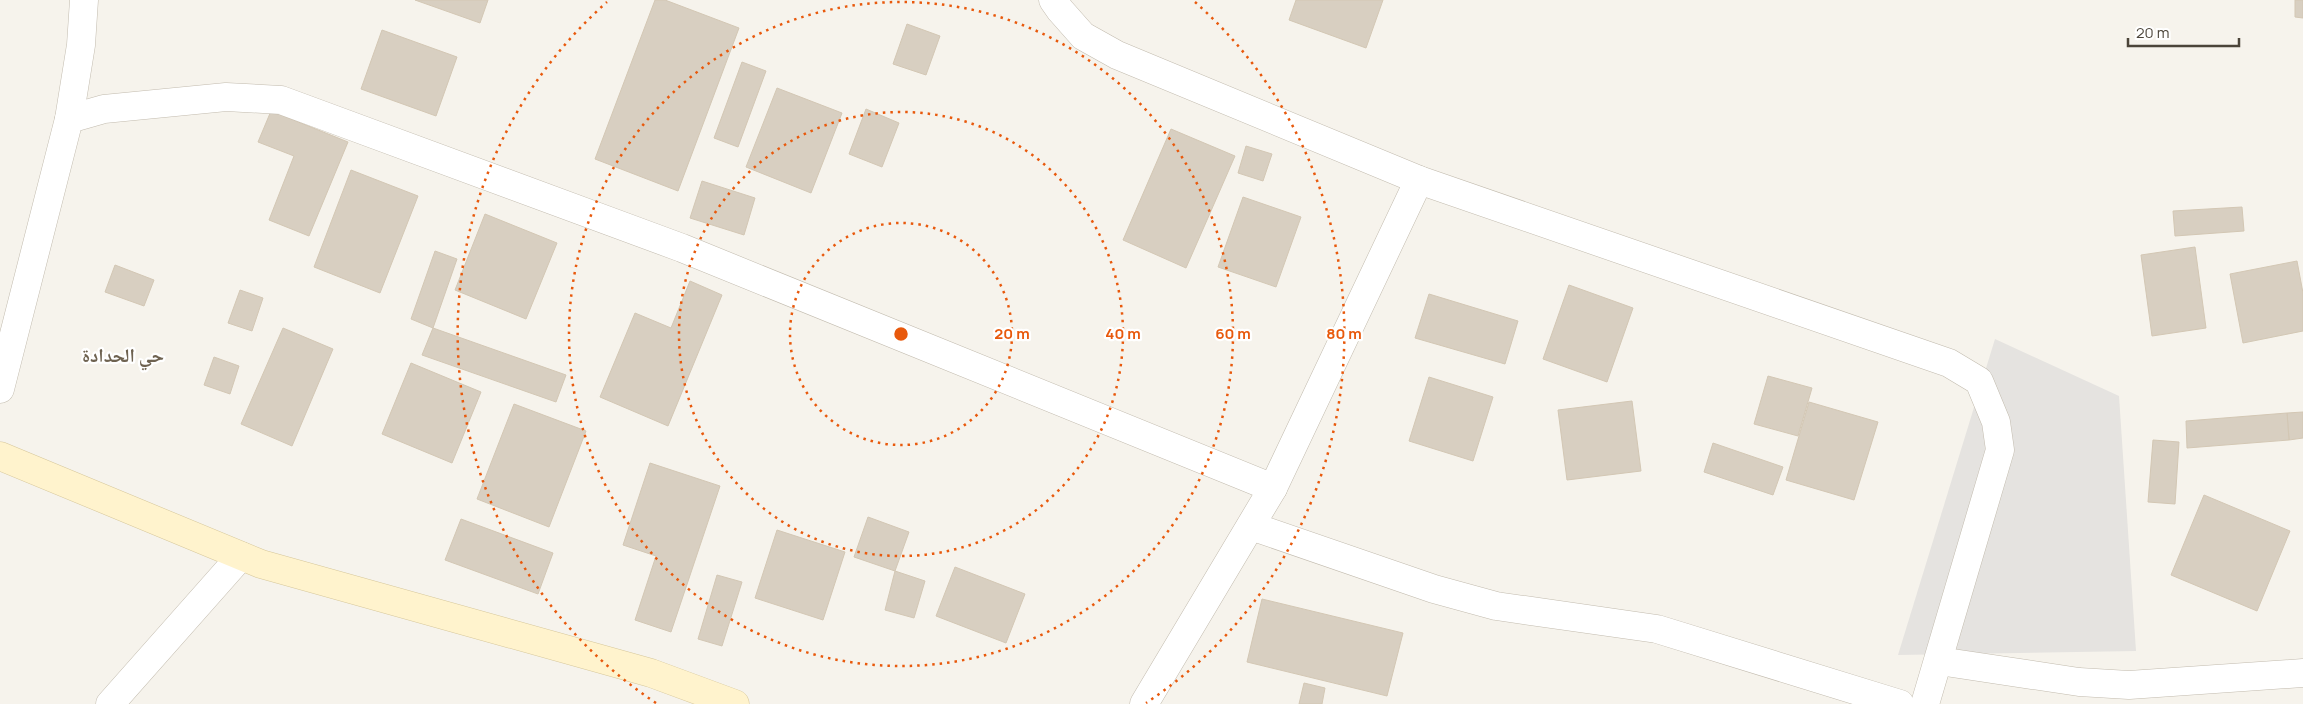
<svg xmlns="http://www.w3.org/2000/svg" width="2303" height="704" font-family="Manrope,'Noto Naskh Arabic',sans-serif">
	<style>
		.parking { fill: #e5e3e0 }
		.building { fill: #d8cfc1; stroke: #d3c7b4 }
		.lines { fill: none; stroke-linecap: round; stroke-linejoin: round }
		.street-casing { stroke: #c2bbae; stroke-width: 29 }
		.secondary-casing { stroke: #d6c79b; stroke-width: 29 }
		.street { stroke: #fff; stroke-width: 28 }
		.secondary { stroke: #fff3cd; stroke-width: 28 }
		.ring { fill: none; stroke: #e8590c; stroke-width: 2.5; stroke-dasharray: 2.5 5 }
		.labels { text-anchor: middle; stroke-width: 4.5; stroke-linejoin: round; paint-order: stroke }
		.district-label { font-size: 19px; font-weight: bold; fill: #6e6250; stroke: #fff }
		.centre { fill: #e8590c; stroke: #fff; stroke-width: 2.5 }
		.ring-label { font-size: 15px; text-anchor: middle; font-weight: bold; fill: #e8590c; stroke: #fff; stroke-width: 4.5; stroke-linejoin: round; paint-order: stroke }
	</style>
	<rect width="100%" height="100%" fill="#f6f3ec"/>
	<polygon class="parking" points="1995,339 2119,396 2136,651 1898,655"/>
	<g class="building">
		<polygon points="415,0 488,0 480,23"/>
		<polygon points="655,0 665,0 739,28 678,191 595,159"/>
		<polygon points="1296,0 1383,0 1366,48 1289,20"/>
		<polygon points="2295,0 2303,0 2303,18 2295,17"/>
		<polygon points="907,24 940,36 926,75 893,64"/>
		<polygon points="382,30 457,57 436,116 361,89"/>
		<polygon points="742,62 766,71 738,147 714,138"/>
		<polygon points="777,88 842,113 811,193 746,167"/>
		<polygon points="866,109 899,123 882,167 849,154"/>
		<polygon points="271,111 348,142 309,236 269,220 294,156 258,142"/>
		<polygon points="1171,129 1235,156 1186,268 1123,240"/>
		<polygon points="1246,146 1272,154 1263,181 1238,173"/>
		<polygon points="351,170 418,196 380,293 314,267"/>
		<polygon points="702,181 755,198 744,235 690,218"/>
		<polygon points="1243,197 1301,217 1276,287 1218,267"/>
		<polygon points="2242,207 2244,231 2175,236 2173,211"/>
		<polygon points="485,214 557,243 526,319 455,290"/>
		<polygon points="2195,247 2206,328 2152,336 2141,255"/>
		<polygon points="435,251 457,259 433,328 411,319"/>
		<polygon points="2297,261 2303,293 2303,331 2243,343 2230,274"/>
		<polygon points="115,265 154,280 144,306 105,292"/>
		<polygon points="690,281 722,295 668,426 600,397 635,313 671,328"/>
		<polygon points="1569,285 1633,308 1607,382 1543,359"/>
		<polygon points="240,290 263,298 252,331 228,323"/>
		<polygon points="1429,294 1518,321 1505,364 1415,338"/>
		<polygon points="283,328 333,349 292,446 241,424"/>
		<polygon points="433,328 566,375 556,402 422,355"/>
		<polygon points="214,357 239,366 230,394 204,385"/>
		<polygon points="411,363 481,392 452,463 382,434"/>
		<polygon points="1768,376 1812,388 1798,436 1754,424"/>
		<polygon points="1429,377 1493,397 1473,461 1409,441"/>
		<polygon points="1632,401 1641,471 1567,480 1558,410"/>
		<polygon points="1809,402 1878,422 1854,500 1786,480"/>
		<polygon points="514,404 586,431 549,527 477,499"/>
		<polygon points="2303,412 2303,438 2289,440 2287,413"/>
		<polygon points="2287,413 2289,440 2187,448 2186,421"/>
		<polygon points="2153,440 2179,442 2175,504 2148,502"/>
		<polygon points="1713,443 1783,467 1773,495 1704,472"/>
		<polygon points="650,463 720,486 671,632 635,620 656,556 623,545"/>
		<polygon points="2204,495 2290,531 2257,611 2171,575"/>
		<polygon points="868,517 909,532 895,571 854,557"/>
		<polygon points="461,519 553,553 538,594 445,560"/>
		<polygon points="777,530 845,552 823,620 755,598"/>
		<polygon points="955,567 1025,594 1006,643 936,616"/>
		<polygon points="895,571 925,581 914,618 885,610"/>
		<polygon points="717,575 742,582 722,646 698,639"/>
		<polygon points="1262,599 1403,633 1387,696 1247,662"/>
		<polygon points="1304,683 1325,688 1322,704 1299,704"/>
	</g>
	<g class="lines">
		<g class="street-casing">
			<g id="street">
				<polyline points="1053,0 1060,10 1083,36 1117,55 1419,180 1949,363 1979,381 1996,422 2000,450 1925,704"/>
				<polyline points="69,119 81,45 84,0"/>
				<polyline points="0,389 69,119 104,109 226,97 281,100 682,248 1273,488"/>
				<polyline points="1251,526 1434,589 1496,606 1657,629 1900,704"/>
				<polyline points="1939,661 2079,682 2129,685 2303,673"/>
				<polyline points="110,704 241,556"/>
				<polyline points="1144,704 1273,488 1419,180"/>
			</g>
		</g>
		<g class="secondary-casing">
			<polyline id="secondary" points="0,456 261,564 651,673 735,704"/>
		</g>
		<use href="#street" class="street"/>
		<use href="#secondary" class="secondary"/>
	</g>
	<g class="ring">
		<circle cx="901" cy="334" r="111"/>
		<circle cx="901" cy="334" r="222"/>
		<circle cx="901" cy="334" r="332"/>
		<path d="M656 703A443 443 0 0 1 607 2M1195 2A443 443 0 0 1 1146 703"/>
	</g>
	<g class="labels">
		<g class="district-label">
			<text x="123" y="362">حي الحدادة</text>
		</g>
	</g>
	<circle cx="901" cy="334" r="8" class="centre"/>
	<g class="ring-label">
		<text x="1012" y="339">20 m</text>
		<text x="1123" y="339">40 m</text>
		<text x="1233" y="339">60 m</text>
		<text x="1344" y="339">80 m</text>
	</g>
	<path d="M2128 38v8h111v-8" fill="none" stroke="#4b4439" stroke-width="2.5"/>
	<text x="2136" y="38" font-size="15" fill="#4b4439" stroke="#ffffff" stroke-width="4" paint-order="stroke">20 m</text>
</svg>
